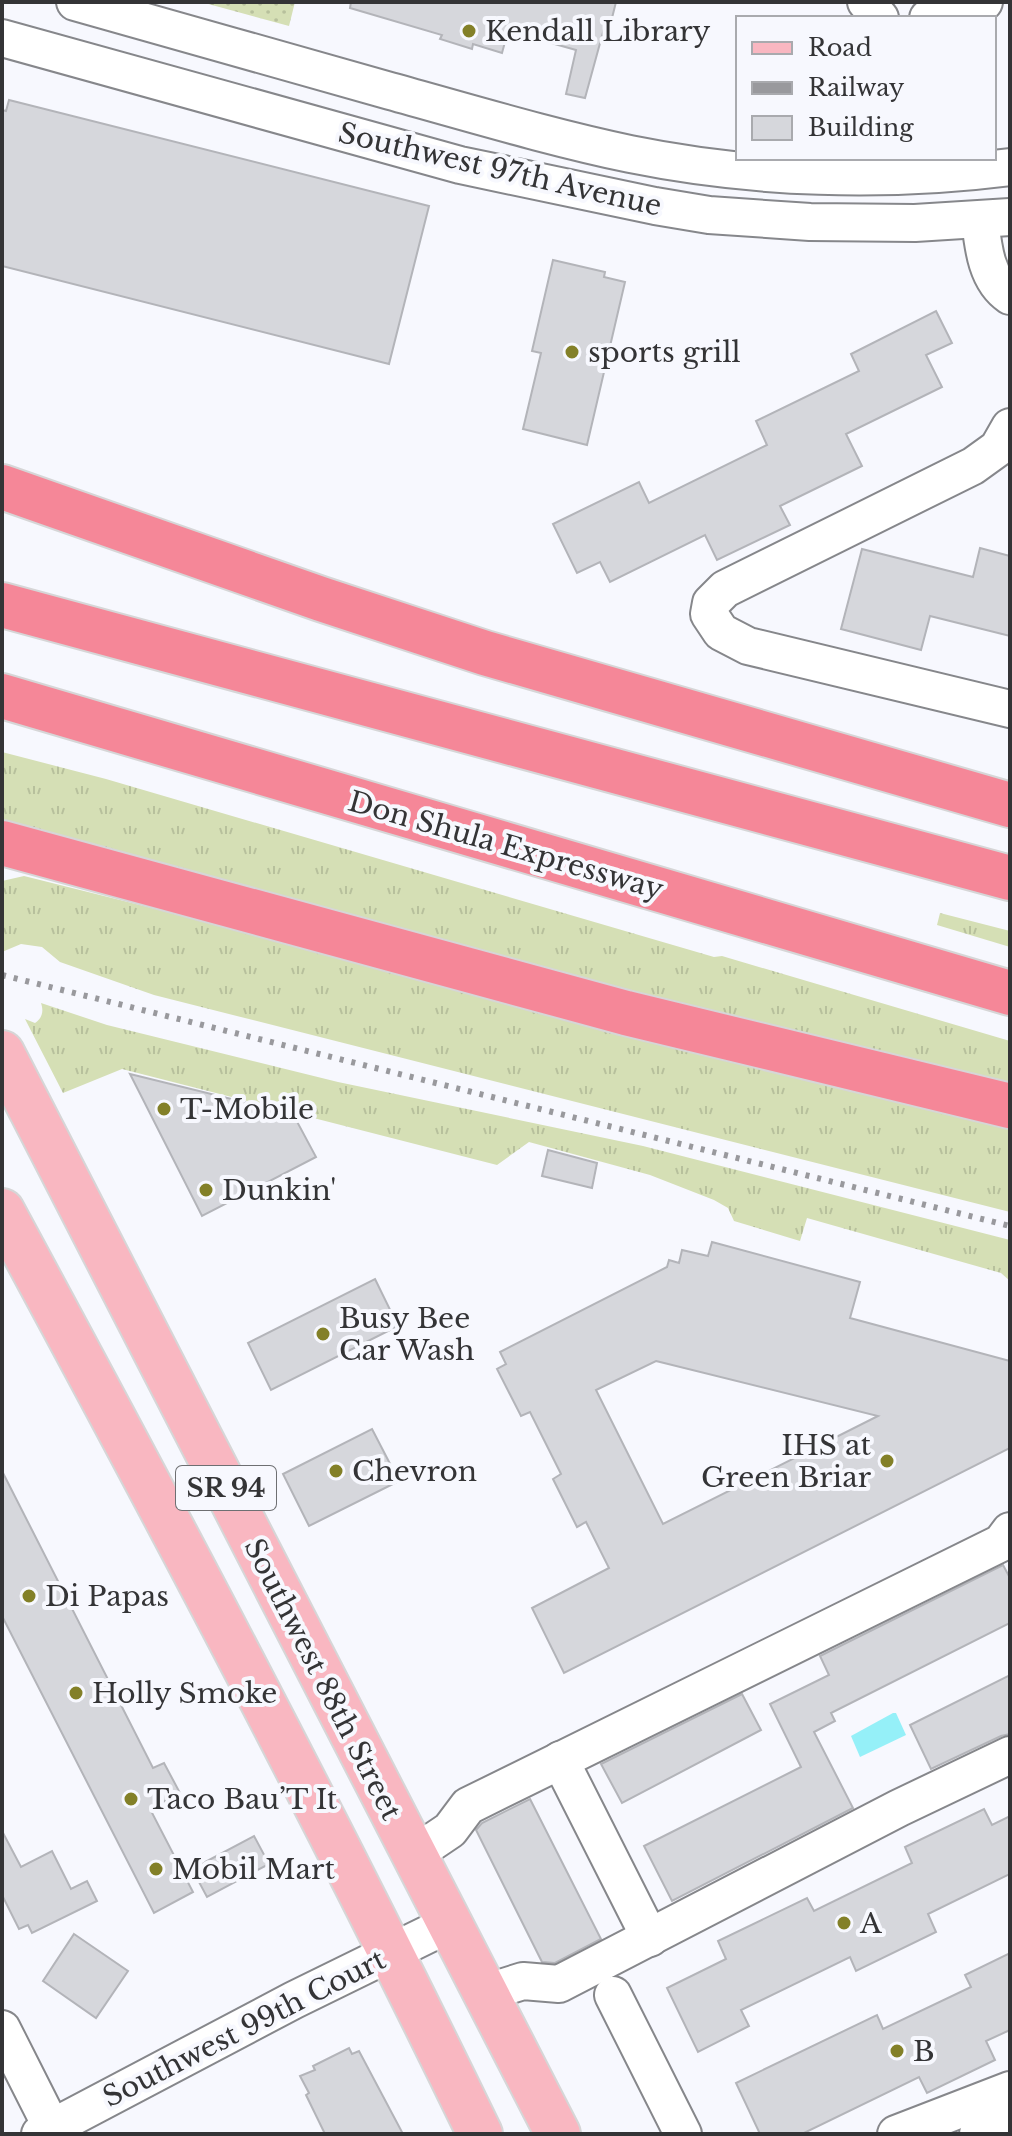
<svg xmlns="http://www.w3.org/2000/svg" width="1012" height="2136" font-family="'Libre Baskerville',serif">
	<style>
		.grass { fill: url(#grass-tufts) }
		.park { fill: url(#park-dots) }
		.water { fill: #95f0f8 }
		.building { fill: #d6d7dc; stroke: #b3b4b9; stroke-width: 2; fill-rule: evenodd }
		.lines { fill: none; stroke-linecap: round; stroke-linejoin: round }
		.minor-casing { stroke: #86878b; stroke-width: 40 }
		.major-casing { stroke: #d6d6d7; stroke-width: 48 }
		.highway-casing { stroke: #d6d6d7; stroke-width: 48 }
		.minor { stroke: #fff; stroke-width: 36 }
		.major { stroke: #f9b7c1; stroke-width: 44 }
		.highway { stroke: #f58798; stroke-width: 44 }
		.rail { stroke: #99999d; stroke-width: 6; stroke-dasharray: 4 8; stroke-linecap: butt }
		.poi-dot { fill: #838028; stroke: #f7f8fe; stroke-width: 3 }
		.labels { text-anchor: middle; stroke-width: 8; stroke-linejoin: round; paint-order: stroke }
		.shield { fill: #f7f8fe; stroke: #6e6f72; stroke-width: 2 }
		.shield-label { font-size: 26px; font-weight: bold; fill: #343436 }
		.poi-label { font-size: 28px; fill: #343436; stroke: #f7f8fe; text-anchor: start }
		.street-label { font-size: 28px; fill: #343436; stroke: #f7f8fe }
	</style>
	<defs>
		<pattern id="grass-tufts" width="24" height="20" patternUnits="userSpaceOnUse" patternTransform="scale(2)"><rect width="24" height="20" fill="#d5dfb5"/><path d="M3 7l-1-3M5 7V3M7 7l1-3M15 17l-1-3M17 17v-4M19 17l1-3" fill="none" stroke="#b7c09c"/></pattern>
		<pattern id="park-dots" width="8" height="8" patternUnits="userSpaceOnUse" patternTransform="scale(2)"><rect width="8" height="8" fill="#d5dfb5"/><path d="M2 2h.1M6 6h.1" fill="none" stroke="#b7c09c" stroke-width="1.8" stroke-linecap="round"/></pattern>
	</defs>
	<rect width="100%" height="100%" fill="#f7f8fe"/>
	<g class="grass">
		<polygon points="2,752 106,779 714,957 722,956 1010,1041 1010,1095 2,831"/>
		<polygon points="24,876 1010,1122 1010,1212 154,995 60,962 42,947 21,944 2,952 2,881"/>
		<polygon points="940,913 1010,931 1010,947 937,925"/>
		<path d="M41,1003L107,1025L338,1082L643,1146L1010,1240V1281L1001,1273L807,1218L800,1241L734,1221L728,1208L714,1200L650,1175L529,1142L497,1165L122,1069L63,1093L25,1019L35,1023C42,1018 44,1012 41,1003Z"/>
	</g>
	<polygon class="park" points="201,2 295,2 289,26"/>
	<polygon class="water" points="893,1713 896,1713 906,1735 860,1757 851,1736"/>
	<g class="building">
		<polygon points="351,2 616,2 610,26 605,25 585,98 566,94 576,50 508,31 502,53 473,44 472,49 440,39 442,35 350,8"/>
		<polygon points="9,100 429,206 389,364 2,266 2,110 6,111"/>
		<polygon points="553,260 605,272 604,277 625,282 587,445 523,429 541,353 532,351"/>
		<polygon points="936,311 952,343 926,355 942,387 846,434 862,466 780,506 790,525 717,560 705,535 610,582 600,562 577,573 553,524 639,482 649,503 767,445 756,421 859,371 851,354"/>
		<polygon points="980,548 1010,556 1010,636 930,616 921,650 841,629 862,549 973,577"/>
		<polygon points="130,1074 293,1114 316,1157 202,1216"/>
		<polygon points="548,1150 597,1163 592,1188 542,1176"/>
		<path d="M712,1242L860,1282L850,1318L1010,1361V1448L564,1673L532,1608L609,1568L586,1522L577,1527L553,1479L561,1474L530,1412L521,1416L497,1369L506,1364L500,1352L667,1267L669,1260L679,1263L682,1250L708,1256ZM656,1361L878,1416L663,1524L596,1390Z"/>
		<polygon points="375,1279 398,1326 271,1390 248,1343"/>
		<polygon points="372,1429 399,1481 309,1526 283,1474"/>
		<polygon points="2,1471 153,1768 164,1763 180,1793 150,1809 193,1892 154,1913 2,1616"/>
		<polygon points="1003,1565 1010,1578 1010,1623 831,1713 835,1721 814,1732 853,1808 672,1901 644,1846 801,1767 770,1704 829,1675 820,1656"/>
		<polygon points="1010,1675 1010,1734 1001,1736 931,1769 910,1725"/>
		<polygon points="742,1694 761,1730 622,1803 601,1764"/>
		<polygon points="530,1799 601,1939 555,1963 542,1962 476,1830 482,1823"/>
		<polygon points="984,1809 992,1825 1010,1816 1010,1874 928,1914 936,1932 856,1971 850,1957 741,2010 749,2026 698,2052 667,1988 726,1959 718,1941 807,1898 814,1911 912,1863 905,1847"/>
		<polygon points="2,1831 21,1867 52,1851 71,1889 87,1881 97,1901 32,1933 28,1925 19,1929 2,1895"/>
		<polygon points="254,1836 269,1864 207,1897 192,1869"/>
		<polygon points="74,1934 128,1971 96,2018 43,1981"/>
		<polygon points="1010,1953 1010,2030 986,2041 995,2060 927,2093 919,2077 802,2134 760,2134 736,2083 877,2015 883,2029 971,1987 965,1975"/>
		<polygon points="349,2048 352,2054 359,2051 403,2134 325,2134 306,2095 309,2093 300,2076 315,2070 313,2066"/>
	</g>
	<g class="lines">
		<g class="minor-casing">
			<g id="minor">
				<path d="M75,2C180,32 285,61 390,91C470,113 549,137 630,154C753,179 885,183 1010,167"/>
				<polyline points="866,2 880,18"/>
				<polyline points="928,18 984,2"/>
				<polyline points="2,38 460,165 655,206 709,215 810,222 915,223 1010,217"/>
				<path d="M980,220C983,246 986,280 1010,296"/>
				<polyline points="1010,427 998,448 973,466 725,589 711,603 709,614 721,632 748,646 1010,709"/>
				<polyline points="560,1760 650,1938"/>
				<polyline points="413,1855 450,1830 468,1806 1001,1543 1010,1531"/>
				<polyline points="485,1993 523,1981 559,1984 899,1808 1010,1755"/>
				<polyline points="613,1995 683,2134"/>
				<polyline points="2,2029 52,2128"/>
				<polyline points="40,2134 294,2000 449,1924"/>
				<polyline points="896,2134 1010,2090"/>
				<polyline points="978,2134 1010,2122"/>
			</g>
		</g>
		<g class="major-casing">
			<g id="major">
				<polyline points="2,1053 558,2134"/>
				<path d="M2,1211C167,1516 329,1822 480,2134"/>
			</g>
		</g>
		<g class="highway-casing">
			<g id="highway">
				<polyline points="2,487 321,599 485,653 1010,805"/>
				<polyline points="2,605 1010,878"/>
				<polyline points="2,696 1010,993"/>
				<polyline points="2,843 626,1013 1010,1106"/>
			</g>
		</g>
		<use href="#minor" class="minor"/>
		<use href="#major" class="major"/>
		<use href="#highway" class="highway"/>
		<polyline class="rail" points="2,975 1010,1226"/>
	</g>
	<g class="poi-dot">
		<circle cx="469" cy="31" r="8"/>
		<circle cx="572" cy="352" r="8"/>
		<circle cx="164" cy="1109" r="8"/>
		<circle cx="206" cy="1190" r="8"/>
		<circle cx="323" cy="1334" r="8"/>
		<circle cx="887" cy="1461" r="8"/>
		<circle cx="336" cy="1471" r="8"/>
		<circle cx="29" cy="1596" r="8"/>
		<circle cx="76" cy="1693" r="8"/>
		<circle cx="131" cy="1799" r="8"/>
		<circle cx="156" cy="1869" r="8"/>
		<circle cx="844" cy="1923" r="8"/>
		<circle cx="897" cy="2051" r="8"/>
	</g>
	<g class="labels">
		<rect class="shield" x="176" y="1466" width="100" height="44" rx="6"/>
		<g class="shield-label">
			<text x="226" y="1497">SR 94</text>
		</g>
		<g class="poi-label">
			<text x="485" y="41">Kendall Library</text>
			<text x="588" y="362">sports grill</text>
			<text x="180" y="1119">T-Mobile</text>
			<text x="222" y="1200">Dunkin'</text>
			<text x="339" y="1328">Busy Bee<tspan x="339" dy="32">Car Wash</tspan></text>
			<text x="871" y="1455" text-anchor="end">IHS at<tspan x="871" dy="32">Green Briar</tspan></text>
			<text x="352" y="1481">Chevron</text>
			<text x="45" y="1606">Di Papas</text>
			<text x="92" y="1703">Holly Smoke</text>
			<text x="147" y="1809">Taco Bau’T It</text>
			<text x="172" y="1879">Mobil Mart</text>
			<text x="860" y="1933">A</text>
			<text x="913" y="2061">B</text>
		</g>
		<g class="street-label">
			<text transform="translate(500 169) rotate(13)" y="10">Southwest 97th Avenue</text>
			<text transform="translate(506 845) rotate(16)" y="10">Don Shula Expressway</text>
			<text transform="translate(323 1679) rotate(63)" y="10">Southwest 88th Street</text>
			<text transform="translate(244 2028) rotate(-27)" y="10">Southwest 99th Court</text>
		</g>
	</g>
	<rect width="1012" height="2136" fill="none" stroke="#343436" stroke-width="8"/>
	<rect x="736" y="16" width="260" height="144" fill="#f7f8fe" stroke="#a9aaae" stroke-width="2"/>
	<rect x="752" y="42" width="40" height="12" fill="#f9b7c1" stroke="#a9aaae" stroke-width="2"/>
	<text x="808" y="56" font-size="24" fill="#343436">Road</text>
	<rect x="752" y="82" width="40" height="12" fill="#99999d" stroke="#a9aaae" stroke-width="2"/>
	<text x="808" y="96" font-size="24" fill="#343436">Railway</text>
	<rect x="752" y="116" width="40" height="24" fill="#d6d7dc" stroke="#a9aaae" stroke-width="2"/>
	<text x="808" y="136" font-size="24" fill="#343436">Building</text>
</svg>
